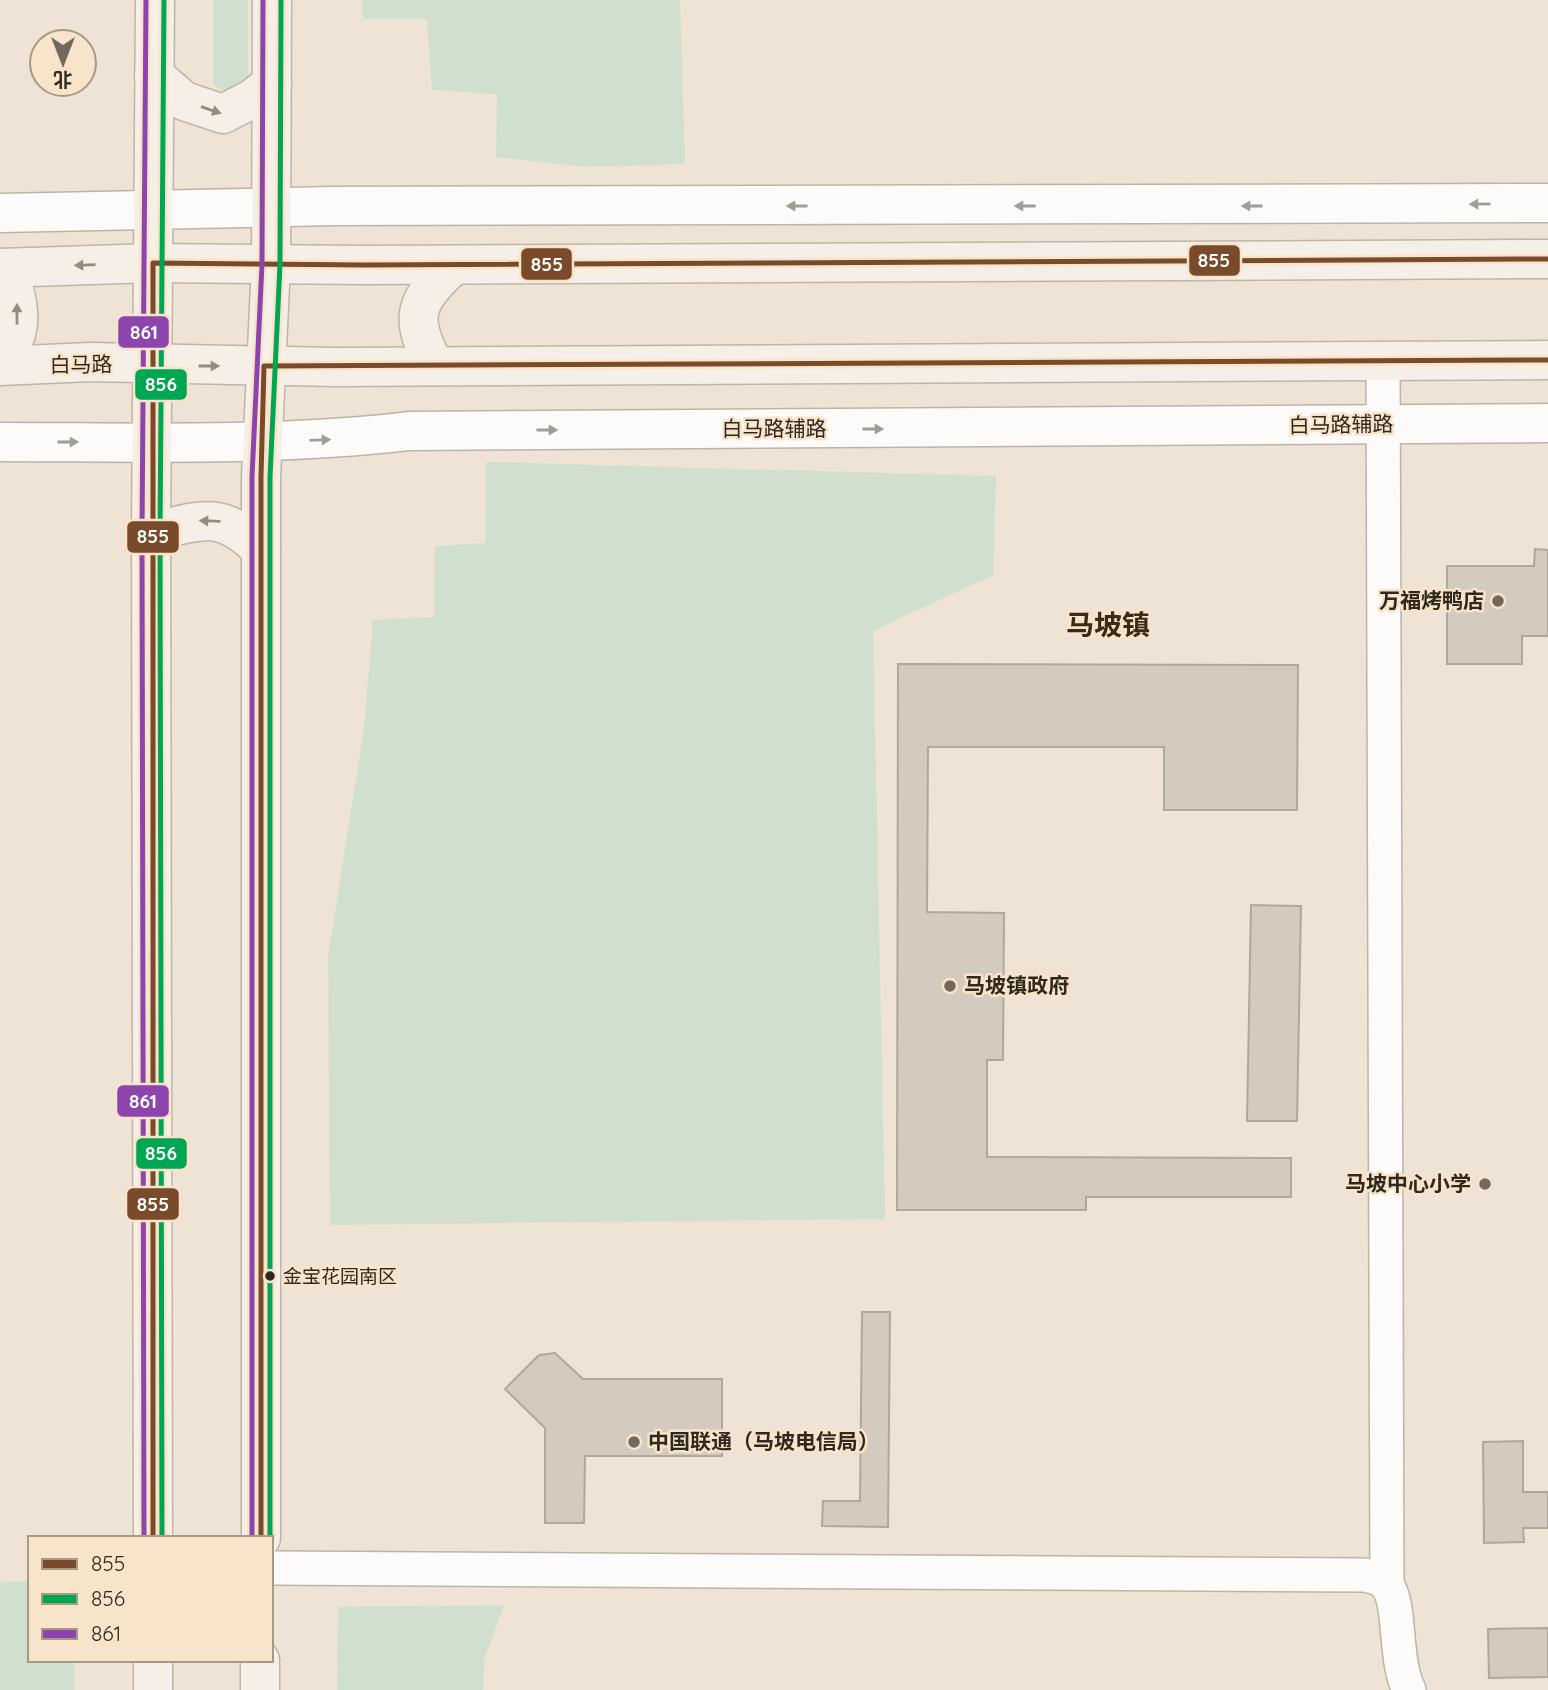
<svg xmlns="http://www.w3.org/2000/svg" width="1548" height="1690" font-family="Quicksand,'Noto Sans SC',sans-serif">
	<style>
		.green { fill: #d1e0ce }
		.building { fill: #d4cabd; stroke: #b0a89c; stroke-width: 2 }
		.lines { fill: none; stroke-linecap: round; stroke-linejoin: round }
		.minor-casing { stroke: #bcb4a9; stroke-width: 36 }
		.tertiary-casing { stroke: #bcb4a9; stroke-width: 41 }
		.primary-casing { stroke: #c0b4a6; stroke-width: 41 }
		.minor { stroke: #fcfbf9; stroke-width: 33 }
		.tertiary { stroke: #fcfbf9; stroke-width: 38 }
		.primary { stroke: #f5efe8; stroke-width: 38 }
		.bus-1-casing { stroke: #f8e4ca; stroke-width: 10 }
		.bus-2-casing { stroke: #f8e4ca; stroke-width: 10 }
		.bus-3-casing { stroke: #f8e4ca; stroke-width: 10 }
		.bus-1 { stroke: #7a4b2a; stroke-width: 5 }
		.bus-2 { stroke: #00a651; stroke-width: 5 }
		.bus-3 { stroke: #8e44ad; stroke-width: 5 }
		.oneway { fill: #928c83 }
		.oneway2 { fill: #a09c96 }
		.poi-dot { fill: #72695e; stroke: #f8e4ca; stroke-width: 2.5 }
		.bus-dot { fill: #2f281e; stroke: #f8e4ca; stroke-width: 2.5 }
		.labels { text-anchor: middle; stroke-width: 5; stroke-linejoin: round; paint-order: stroke }
		.bus-label { font-size: 19px; fill: #2f281e; stroke: #f8e4ca; text-anchor: start }
		.street-label { font-size: 21px; fill: #2f281e; stroke: #f8e4ca }
		.poi-label { font-size: 21px; font-weight: bold; fill: #2f281e; stroke: #f8e4ca; text-anchor: end }
		.district-label { font-size: 28px; font-weight: bold; fill: #3a2b16; stroke: #f8e4ca }
		.line-badge { stroke: #f8e4ca; stroke-width: 2.5 }
		.badge-label { font-size: 19px; text-anchor: middle; font-weight: bold; fill: #fff }
	</style>
	<rect width="100%" height="100%" fill="#eee3d4"/>
	<g class="green">
		<polygon points="213,0 248,0 248,84 231,96 213,84"/>
		<polygon points="362,0 680,0 685,164 585,167 496,157 497,94 432,90 427,19 363,19"/>
		<polygon points="486,462 996,476 993,575 873,631 885,1219 330,1225 328,957 364,728 373,620 434,617 435,546 485,543"/>
		<polygon points="30,1581 30,1660 75,1660 74,1690 0,1690 0,1582"/>
		<polygon points="504,1605 484,1660 483,1690 337,1690 338,1607"/>
	</g>
	<g class="building">
		<polygon points="1535,549 1548,550 1548,636 1522,636 1522,664 1447,664 1447,566 1534,566"/>
		<polygon points="898,664 1298,665 1297,810 1164,810 1164,747 928,747 927,912 1004,913 1003,1060 987,1060 987,1157 1291,1158 1291,1197 1086,1197 1086,1210 897,1210"/>
		<polygon points="1251,905 1301,906 1297,1121 1247,1121"/>
		<polygon points="862,1312 890,1312 888,1527 822,1526 823,1501 860,1501"/>
		<polygon points="555,1353 583,1379 722,1379 722,1456 585,1456 584,1523 545,1523 545,1428 505,1389 539,1355"/>
		<polygon points="1523,1441 1523,1492 1548,1492 1548,1528 1523,1528 1524,1542 1484,1543 1483,1442"/>
		<polygon points="1548,1628 1548,1677 1489,1678 1488,1629"/>
	</g>
	<g class="lines">
		<g class="minor-casing">
			<g id="minor">
				<polyline points="1383,361 1387,1585"/>
				<path d="M271,1568L1364,1575C1374,1577 1382,1578 1388,1587C1401,1605 1394,1660 1409,1690"/>
			</g>
		</g>
		<g class="tertiary-casing">
			<g id="tertiary">
				<polyline points="0,213 334,206 1548,203"/>
				<path d="M0,442C137,442 273,447 409,431L1548,423"/>
			</g>
		</g>
		<g class="primary-casing">
			<g id="primary">
				<polyline points="154,75 184,101 223,114 252,99 272,83"/>
				<polyline points="0,268 153,263 366,265 1548,259"/>
				<path d="M0,357C28,335 19,295 5,268"/>
				<polyline points="0,366 90,362 335,367 1548,360"/>
				<path d="M435,366C408,318 414,301 454,265"/>
				<path d="M151,533C201,519 222,510 261,550"/>
				<polyline points="153,1538 151,533 155,0"/>
				<polyline points="261,1538 261,477 271,264 272,0"/>
				<polyline points="153,1660 153,1690"/>
				<polyline points="260,1690 260,1660"/>
			</g>
		</g>
		<use href="#minor" class="minor"/>
		<use href="#tertiary" class="tertiary"/>
		<use href="#primary" class="primary"/>
		<g class="bus-1-casing">
			<g id="bus-1">
				<polyline points="153,1538 153,263 366,265 1548,259"/>
				<polyline points="261,1538 261,477 264,366 1548,360"/>
			</g>
		</g>
		<g class="bus-2-casing">
			<g id="bus-2">
				<polyline points="162,1538 160,533 164,0"/>
				<polyline points="270,1538 270,477 280,264 281,0"/>
			</g>
		</g>
		<g class="bus-3-casing">
			<g id="bus-3">
				<polyline points="144,1538 142,533 146,0"/>
				<polyline points="252,1538 252,477 262,264 263,0"/>
			</g>
		</g>
		<use href="#bus-1" class="bus-1"/>
		<use href="#bus-2" class="bus-2"/>
		<use href="#bus-3" class="bus-3"/>
	</g>
	<defs><path id="oneway-solid" d="M-6-.8H1V-3.2L6.5 0L1 3.2V.8H-6Z" transform="scale(1.75)"/></defs>
	<g class="oneway">
		<use href="#oneway-solid" transform="translate(211 110) rotate(19)"/>
		<use href="#oneway-solid" transform="translate(85 265) rotate(178)"/>
		<use href="#oneway-solid" transform="translate(17 314) rotate(-90)"/>
		<use href="#oneway-solid" transform="translate(209 366)"/>
		<use href="#oneway-solid" transform="translate(210 521) rotate(-178)"/>
	</g>
	<g class="oneway2">
		<use href="#oneway-solid" transform="translate(1480 204) rotate(179)"/>
		<use href="#oneway-solid" transform="translate(797 206) rotate(180)"/>
		<use href="#oneway-solid" transform="translate(1025 206) rotate(180)"/>
		<use href="#oneway-solid" transform="translate(1252 206) rotate(180)"/>
		<use href="#oneway-solid" transform="translate(873 429)"/>
		<use href="#oneway-solid" transform="translate(547 430)"/>
		<use href="#oneway-solid" transform="translate(320 440) rotate(-2)"/>
		<use href="#oneway-solid" transform="translate(68 442)"/>
	</g>
	<g class="poi-dot">
		<circle cx="1498" cy="601" r="7"/>
		<circle cx="950" cy="986" r="7"/>
		<circle cx="1485" cy="1184" r="7"/>
		<circle cx="634" cy="1442" r="7"/>
	</g>
	<circle class="bus-dot" cx="270" cy="1276" r="6"/>
	<g class="labels">
		<g class="bus-label">
			<text x="283" y="1283">金宝花园南区</text>
		</g>
		<g class="street-label">
			<text transform="translate(81 365) rotate(-1)" y="7">白马路</text>
			<text transform="translate(1341 425) rotate(-1)" y="7">白马路辅路</text>
			<text x="774" y="436">白马路辅路</text>
		</g>
		<g class="poi-label">
			<text x="1484" y="608">万福烤鸭店</text>
			<text x="964" y="993" text-anchor="start">马坡镇政府</text>
			<text x="1471" y="1191">马坡中心小学</text>
			<text x="648" y="1449" text-anchor="start">中国联通（马坡电信局）</text>
		</g>
		<g class="district-label">
			<text x="1108" y="635">马坡镇</text>
		</g>
	</g>
	<g class="line-badge">
		<rect x="1188" y="244" width="53" height="33" rx="7" fill="#7a4b2a"/>
		<rect x="520" y="247" width="53" height="34" rx="7" fill="#7a4b2a"/>
		<rect x="117" y="315" width="53" height="34" rx="7" fill="#8e44ad"/>
		<rect x="134" y="368" width="54" height="33" rx="7" fill="#00a651"/>
		<rect x="126" y="520" width="54" height="34" rx="7" fill="#7a4b2a"/>
		<rect x="116" y="1084" width="54" height="34" rx="7" fill="#8e44ad"/>
		<rect x="135" y="1137" width="53" height="33" rx="7" fill="#00a651"/>
		<rect x="126" y="1187" width="54" height="34" rx="7" fill="#7a4b2a"/>
	</g>
	<g class="badge-label">
		<text x="1214" y="267">855</text>
		<text x="547" y="271">855</text>
		<text x="144" y="339">861</text>
		<text x="161" y="391">856</text>
		<text x="153" y="543">855</text>
		<text x="143" y="1108">861</text>
		<text x="161" y="1160">856</text>
		<text x="153" y="1211">855</text>
	</g>
	<rect x="28" y="1536" width="245" height="126" fill="#f8e4ca" stroke="#a89985" stroke-width="2"/>
	<rect x="42" y="1559" width="35" height="10" fill="#7a4b2a" stroke="#a89985" stroke-width="2"/>
	<text x="91" y="1571" font-size="21" fill="#2f281e">855</text>
	<rect x="42" y="1594" width="35" height="10" fill="#00a651" stroke="#a89985" stroke-width="2"/>
	<text x="91" y="1606" font-size="21" fill="#2f281e">856</text>
	<rect x="42" y="1629" width="35" height="10" fill="#8e44ad" stroke="#a89985" stroke-width="2"/>
	<text x="91" y="1641" font-size="21" fill="#2f281e">861</text>
	<g transform="translate(63 63) rotate(180)"><circle r="33" fill="#f8e4ca" stroke="#a89985" stroke-width="2"/>
	<path d="M0-5L12 26L0 18L-12 26Z" fill="#72695e"/>
	<text y="-10" font-size="19" font-weight="bold" text-anchor="middle" fill="#2f281e">北</text>
	</g>
</svg>
